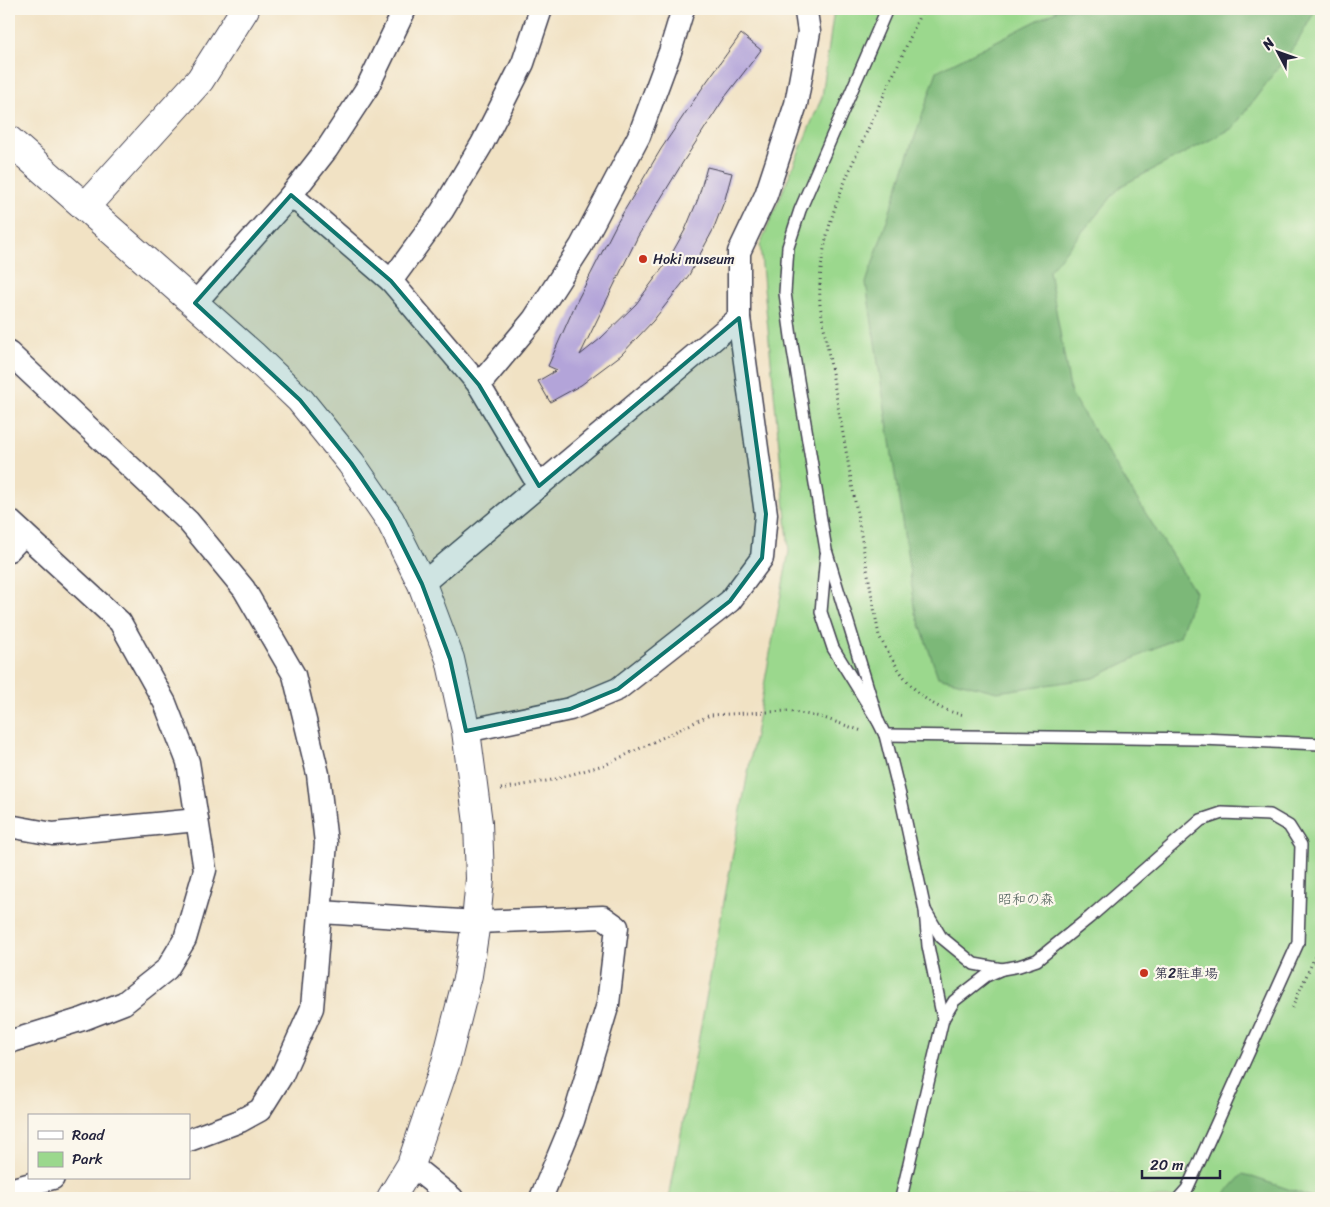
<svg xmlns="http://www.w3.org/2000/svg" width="1330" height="1207" font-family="Sriracha,'Klee One',sans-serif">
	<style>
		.green { fill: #9bd88d; stroke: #5e7d64 }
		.forest { fill: #7cb878; stroke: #4f6d5a }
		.building { fill: #b3a4d9 }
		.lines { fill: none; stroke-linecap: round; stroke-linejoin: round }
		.service-casing { stroke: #413f50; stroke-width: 14 }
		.minor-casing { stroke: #413f50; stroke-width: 25 }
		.tertiary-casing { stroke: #413f50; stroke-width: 30 }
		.path { stroke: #413f50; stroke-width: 3; stroke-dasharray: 1 4; stroke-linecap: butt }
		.service { stroke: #fff; stroke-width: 11 }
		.minor { stroke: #fff; stroke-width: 22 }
		.tertiary { stroke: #fff; stroke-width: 28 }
		.marked { fill: #0f766e; fill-opacity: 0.2; stroke: #0f766e; stroke-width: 4; stroke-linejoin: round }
		.poi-dot { fill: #c8321e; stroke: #fbf7ec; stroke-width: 2 }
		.labels { text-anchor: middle; stroke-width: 4.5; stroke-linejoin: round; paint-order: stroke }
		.poi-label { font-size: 14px; fill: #22223b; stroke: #fbf7ec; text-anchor: start }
		.park-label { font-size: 14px; fill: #465954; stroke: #fbf7ec }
	</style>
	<rect width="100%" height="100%" fill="#fbf7ec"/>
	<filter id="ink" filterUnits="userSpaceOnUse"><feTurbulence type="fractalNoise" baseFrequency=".02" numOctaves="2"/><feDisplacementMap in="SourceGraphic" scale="10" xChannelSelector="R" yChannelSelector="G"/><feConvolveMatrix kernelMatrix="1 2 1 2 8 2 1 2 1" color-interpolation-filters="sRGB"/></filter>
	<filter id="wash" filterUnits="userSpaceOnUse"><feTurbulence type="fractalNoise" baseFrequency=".0096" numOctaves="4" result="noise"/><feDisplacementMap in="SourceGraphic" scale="20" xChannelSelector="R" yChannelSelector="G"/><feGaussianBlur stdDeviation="1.12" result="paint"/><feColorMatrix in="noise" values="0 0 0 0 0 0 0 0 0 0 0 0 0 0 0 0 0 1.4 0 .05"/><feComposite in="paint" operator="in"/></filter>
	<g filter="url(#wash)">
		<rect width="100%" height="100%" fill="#f1e2c4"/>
		<polygon class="green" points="834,9 1321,9 1321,1198 669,1198 789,551 760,245 822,97"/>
		<g class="forest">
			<polygon points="1056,9 1316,9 1298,41 1233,128 1121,186 1049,271 1071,394 1195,592 1180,636 1094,678 997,692 938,677 916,613 866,283 937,71 1056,11"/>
			<polygon points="1243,1174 1315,1198 1221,1198"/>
		</g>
		<g id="blocks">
			<polygon class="building" points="741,34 761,50 725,97 683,162 638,236 580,355 600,339 636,304 667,262 685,230 698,199 707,167 732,173 725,199 713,230 689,275 653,321 621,355 581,385 550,402 538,381 557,370 548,366 576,303 617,223 661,149 705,84"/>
		</g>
	</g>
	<g filter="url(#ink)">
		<use href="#blocks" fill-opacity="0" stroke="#413f50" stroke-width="1"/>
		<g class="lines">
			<g class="service-casing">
				<g id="service">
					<polyline points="826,555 821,612 833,648 878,721 885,735 901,799 925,910 928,946 943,1019 901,1198"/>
					<polyline points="878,721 826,550 792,344 785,293 788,247 800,210 887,9"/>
					<polyline points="885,735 1201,739 1321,744"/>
					<polyline points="925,910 941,937 974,964 1002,969 1019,966 1037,960 1090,917 1201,820 1222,813 1270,815 1289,826 1301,845 1298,943 1187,1189 1179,1198"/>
					<polyline points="943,1019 954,1001 986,976 1002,969"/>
				</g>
			</g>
			<g class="minor-casing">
				<g id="minor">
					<polyline points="405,9 367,88 327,149 291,195 391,281 479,385 539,486"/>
					<polyline points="391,281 442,211 482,144 523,63 541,9"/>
					<polyline points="195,303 291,195"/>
					<polyline points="9,353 188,521 244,589 294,675 318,774 326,843 312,1008 282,1075 260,1110 240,1121 189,1140"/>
					<polyline points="479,385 534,319 581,246 639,136 670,52 683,9"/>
					<polyline points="9,520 120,622 165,703 188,762 205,870 185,939 167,969 124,1003 83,1019 9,1042"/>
					<polyline points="9,550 24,534"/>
					<polyline points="422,584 739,318"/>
					<polyline points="466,731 570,709 618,689 730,601 762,558 766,514 739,318 739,252 766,195 796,104 809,32 806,12 804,9"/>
					<polyline points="9,826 53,834 197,820"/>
					<polyline points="321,912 476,922 603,917 617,927 608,1004 573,1121 541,1198"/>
					<polyline points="411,1165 452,1198"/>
					<polyline points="9,1190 53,1178"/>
				</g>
			</g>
			<g class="tertiary-casing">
				<g id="tertiary">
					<polyline points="9,140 254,356 300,400 351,463 390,520 422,584 450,659 466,731 478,823 480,879 476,922 468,975 446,1062 411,1165 391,1198"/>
					<polyline points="85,207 200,80 245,9"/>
				</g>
			</g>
			<g class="path">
				<path d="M922,9C906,49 887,88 869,127C842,186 817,238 820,305L879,636C899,673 920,709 966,715"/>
				<polyline points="501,789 552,780 607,764 710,715 788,711 821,717 862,731"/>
				<polyline points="1292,1008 1321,943"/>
			</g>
			<use href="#service" class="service"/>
			<use href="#minor" class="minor"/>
			<use href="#tertiary" class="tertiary"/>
		</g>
	</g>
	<path class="marked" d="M291,195L391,281L479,385L539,486L739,318L766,514L762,558L730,601L618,689L570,709L466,731L450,659L422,584L390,520L351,463L300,400L195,303Z"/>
	<g class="poi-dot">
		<circle cx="643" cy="259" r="5"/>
		<circle cx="1144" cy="973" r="5"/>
	</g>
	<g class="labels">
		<g class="poi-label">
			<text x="653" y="264">Hoki museum</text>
			<text x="1154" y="978">第2駐車場</text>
		</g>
		<g class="park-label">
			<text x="1026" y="904">昭和の森</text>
		</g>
	</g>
	<rect width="1330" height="1207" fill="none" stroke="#fbf7ec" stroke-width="30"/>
	<rect x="28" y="1114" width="162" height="65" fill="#fbf7ec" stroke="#a4a2a5"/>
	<rect x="38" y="1131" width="25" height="8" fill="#ffffff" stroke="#a4a2a5"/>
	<text x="72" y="1140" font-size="15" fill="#22223b">Road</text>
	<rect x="38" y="1152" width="25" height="15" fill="#9bd88d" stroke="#a4a2a5"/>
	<text x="72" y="1164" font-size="15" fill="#22223b">Park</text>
	<g transform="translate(1278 52) rotate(311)" stroke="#fbf7ec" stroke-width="4" paint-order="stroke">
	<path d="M0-4L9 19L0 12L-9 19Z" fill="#22223b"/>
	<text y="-8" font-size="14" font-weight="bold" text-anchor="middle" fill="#22223b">N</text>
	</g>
	<path d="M1142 1170v8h78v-8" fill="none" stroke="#22223b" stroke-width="2.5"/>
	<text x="1150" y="1170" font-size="15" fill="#22223b" stroke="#fbf7ec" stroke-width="4" paint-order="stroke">20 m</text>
</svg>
